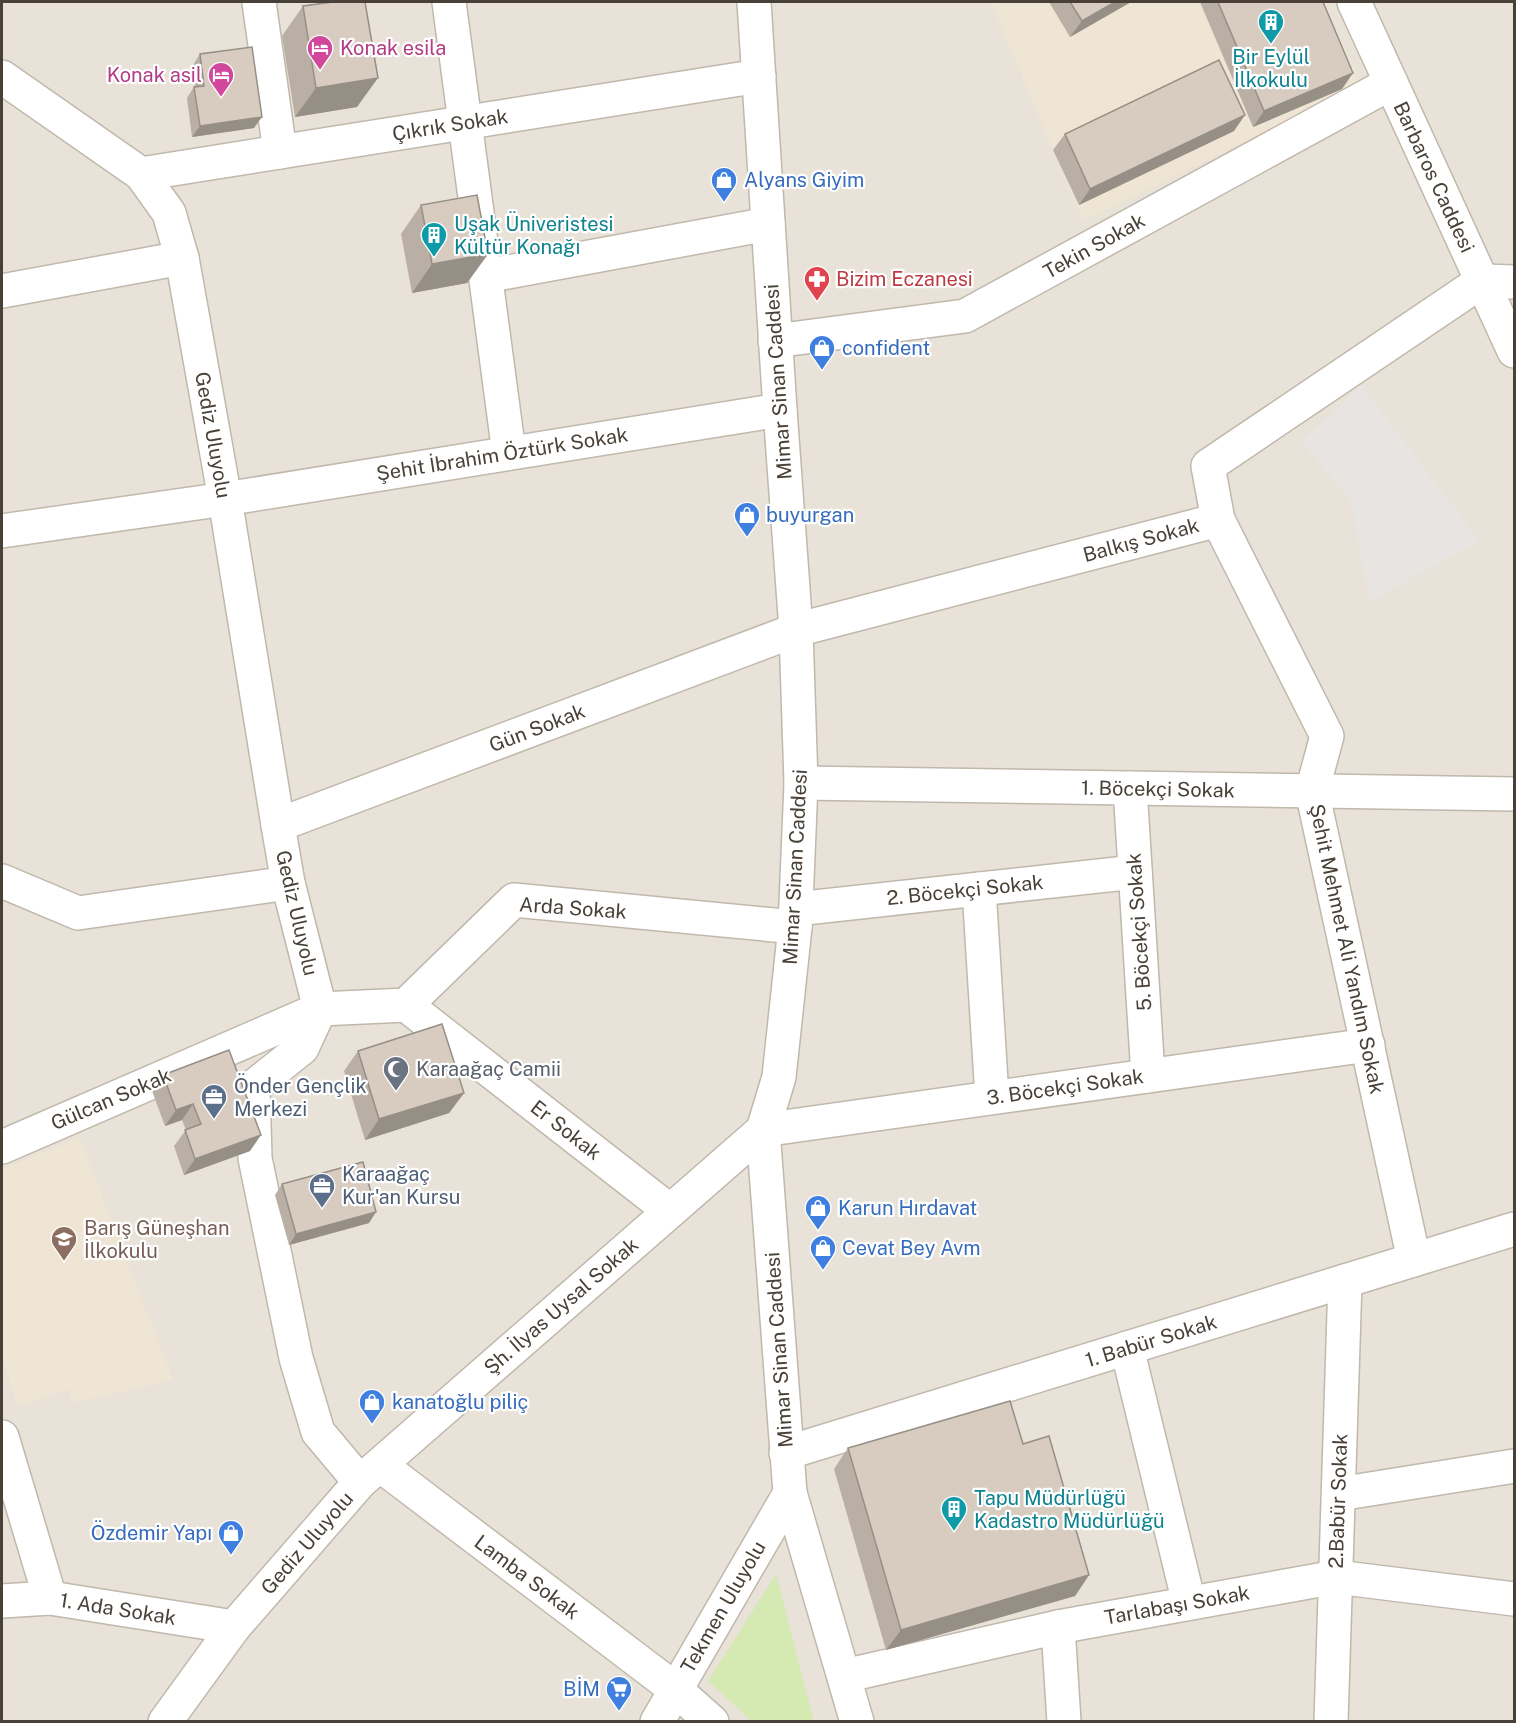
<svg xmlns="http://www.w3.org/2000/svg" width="1516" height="1723" font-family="'Public Sans',sans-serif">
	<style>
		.residential { fill: #e9e2d8 }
		.education { fill: #eee5d4 }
		.green { fill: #d5e9b3 }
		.parking { fill: #e7e4e2 }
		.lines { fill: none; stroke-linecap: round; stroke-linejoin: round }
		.minor-casing { stroke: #c1b8ac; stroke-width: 36 }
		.minor { stroke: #fff; stroke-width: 33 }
		.wall { fill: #b9afa4 }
		.shaded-wall { fill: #968f86 }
		.building { fill: #d7ccbf; stroke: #968f86; stroke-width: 1.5 }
		.labels { text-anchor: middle; stroke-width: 4.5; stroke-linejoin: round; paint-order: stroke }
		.hotel-label { font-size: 20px; fill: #b23c85; stroke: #fff; text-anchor: start }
		.culture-label { font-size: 20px; fill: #0d838f; stroke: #fff; text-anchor: start }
		.street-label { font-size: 20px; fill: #494138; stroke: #fff }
		.shop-label { font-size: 20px; fill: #366cbe; stroke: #fff; text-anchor: start }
		.health-label { font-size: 20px; fill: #be3a42; stroke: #fff; text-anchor: start }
		.worship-label { font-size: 20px; fill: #5b616d; stroke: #fff; text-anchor: start }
		.service-label { font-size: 20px; fill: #4e5e75; stroke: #fff; text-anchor: start }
		.education-label { font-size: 20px; fill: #785e54; stroke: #fff; text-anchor: start }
	</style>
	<rect width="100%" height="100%" fill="#f5f1ea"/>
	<rect class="residential" x="2" y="2" width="1512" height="1719"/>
	<g class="education">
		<polygon points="991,2 1322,2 1362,84 1083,221"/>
		<polygon points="79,1137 173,1380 72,1403 68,1389 17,1407 2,1355 2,1170"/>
	</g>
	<polygon class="green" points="776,1574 814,1721 752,1721 708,1681"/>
	<polygon class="parking" points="1361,385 1480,541 1370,601 1350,499 1301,442"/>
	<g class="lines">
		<g class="minor-casing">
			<g id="minor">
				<polyline points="259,2 280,152"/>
				<polyline points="449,2 509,453"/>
				<polyline points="754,2 780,410 796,630 801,783 795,927 779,1077 763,1130 790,1493 857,1722"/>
				<polyline points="1354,2 1514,351"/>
				<polyline points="2,77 141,174 169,213 182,258 225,499 278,825 288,883 320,1009 302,1048 253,1087 255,1158 296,1358 318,1432 360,1482"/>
				<polyline points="141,174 759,76"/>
				<polyline points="486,276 768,224"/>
				<polyline points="2,291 182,258"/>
				<polyline points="775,341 965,316 1391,83"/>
				<polyline points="1218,520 1327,736 1312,791 1414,1260"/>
				<polyline points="2,531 225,499 780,410"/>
				<polyline points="801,783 1514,794"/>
				<polyline points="1130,788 1148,1076"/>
				<polyline points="278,825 796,630 1218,520 1208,466 1482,281 1514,282"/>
				<polyline points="2,881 78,913 288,883"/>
				<polyline points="979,889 992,1097"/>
				<polyline points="796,909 1135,872"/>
				<polyline points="406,1005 670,1211"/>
				<polyline points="763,1130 1368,1045"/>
				<polyline points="2,1147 320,1009 406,1005 514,900 795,927"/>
				<polyline points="1127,1348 1189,1603"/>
				<polyline points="2,1437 50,1598"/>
				<polyline points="786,1453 1514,1229"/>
				<polyline points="380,1465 675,1689 712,1722"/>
				<polyline points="1339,1494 1514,1466"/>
				<polyline points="2,1601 50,1598 234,1627"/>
				<polyline points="1058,1627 1064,1722"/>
				<polyline points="844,1676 1058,1627 1336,1577 1514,1599"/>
				<polyline points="165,1722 234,1627 360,1482 763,1130"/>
				<polyline points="657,1722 790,1493"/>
				<polyline points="1331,1722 1345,1281"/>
			</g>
		</g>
		<use href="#minor" class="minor"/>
	</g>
	<g class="wall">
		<polygon points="1049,2 1131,2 1070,37"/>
		<polygon points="1200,2 1323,2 1342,89 1253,127"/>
		<polygon points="303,6 357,107 295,117 282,36"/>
		<polygon points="200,54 254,128 192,137 187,98 194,87 195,87 193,65"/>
		<polygon points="1234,131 1079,205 1053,150 1065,134"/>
		<polygon points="421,205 488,254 467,283 412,293 401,234"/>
		<polygon points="358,1051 464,1093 449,1113 365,1140 344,1071"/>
		<polygon points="163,1075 250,1151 184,1175 174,1146 186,1130 182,1120 165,1126 152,1091"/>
		<polygon points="282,1184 369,1223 289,1245 275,1195"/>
		<polygon points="848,1448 1089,1575 1075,1596 886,1650 834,1469"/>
	</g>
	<g class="shaded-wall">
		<polygon points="1115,2 1131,2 1070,37 1082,21"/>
		<polygon points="1353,73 1342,89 1253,127 1264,111"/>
		<polygon points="378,78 357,107 295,117 316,88"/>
		<polygon points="1245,115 1234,131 1079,205 1090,189"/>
		<polygon points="262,117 254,128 192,137 200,126"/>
		<polygon points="488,254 467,283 412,293 432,264"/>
		<polygon points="464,1093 449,1113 365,1140 379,1119"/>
		<polygon points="193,1104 182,1120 165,1126 176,1110"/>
		<polygon points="261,1135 250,1151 184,1175 195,1159"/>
		<polygon points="376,1212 369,1223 289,1245 296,1234"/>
		<polygon points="1089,1575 1075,1596 886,1650 901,1630"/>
	</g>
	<g class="building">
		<polygon points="333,2 365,2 378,78 316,88 303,6"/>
		<polygon points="1070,2 1115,2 1082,21"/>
		<polygon points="1218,2 1323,2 1353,73 1264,111"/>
		<polygon points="252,47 262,117 200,126 194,87 204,86 200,54"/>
		<polygon points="1219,60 1245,115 1090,189 1065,134"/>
		<polygon points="477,195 488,254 432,264 421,205"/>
		<polygon points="442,1024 464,1093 379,1119 358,1051"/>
		<polygon points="229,1050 261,1135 195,1159 185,1130 201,1124 193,1104 176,1110 163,1075"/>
		<polygon points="363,1162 376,1212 296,1234 282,1184"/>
		<polygon points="1010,1401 1023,1444 1049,1436 1089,1575 901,1630 848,1448"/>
	</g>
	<defs>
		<g id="building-pin" transform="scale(1.35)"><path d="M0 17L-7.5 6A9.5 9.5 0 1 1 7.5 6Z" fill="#0f9aa8" stroke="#fff"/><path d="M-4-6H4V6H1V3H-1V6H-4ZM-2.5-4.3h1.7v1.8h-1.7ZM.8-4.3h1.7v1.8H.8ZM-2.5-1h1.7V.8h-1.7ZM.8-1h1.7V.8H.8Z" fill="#fff"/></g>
		<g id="hotel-pin" transform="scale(1.35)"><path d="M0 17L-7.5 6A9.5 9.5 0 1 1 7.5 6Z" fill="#d1479c" stroke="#fff"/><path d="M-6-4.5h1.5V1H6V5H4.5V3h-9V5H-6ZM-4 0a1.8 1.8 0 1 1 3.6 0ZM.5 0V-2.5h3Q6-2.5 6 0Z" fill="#fff"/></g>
		<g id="shop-pin" transform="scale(1.35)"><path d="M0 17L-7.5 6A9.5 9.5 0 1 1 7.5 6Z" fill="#3f7fe0" stroke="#fff"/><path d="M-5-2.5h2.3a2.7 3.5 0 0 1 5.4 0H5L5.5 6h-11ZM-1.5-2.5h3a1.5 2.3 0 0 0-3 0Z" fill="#fff"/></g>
		<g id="pharmacy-pin" transform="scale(1.35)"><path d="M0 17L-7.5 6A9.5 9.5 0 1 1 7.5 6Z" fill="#e0444e" stroke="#fff"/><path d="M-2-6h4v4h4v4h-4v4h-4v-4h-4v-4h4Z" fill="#fff"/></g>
		<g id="mosque-pin" transform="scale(1.35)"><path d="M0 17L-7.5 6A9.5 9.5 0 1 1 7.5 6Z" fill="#6b7280" stroke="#fff"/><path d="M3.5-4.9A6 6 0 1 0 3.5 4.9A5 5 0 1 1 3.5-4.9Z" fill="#fff"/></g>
		<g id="office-pin" transform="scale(1.35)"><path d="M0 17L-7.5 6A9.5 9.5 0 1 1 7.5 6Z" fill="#5c6f8a" stroke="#fff"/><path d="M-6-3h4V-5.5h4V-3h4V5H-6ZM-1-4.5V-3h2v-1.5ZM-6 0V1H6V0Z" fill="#fff"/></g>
		<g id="school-pin" transform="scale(1.35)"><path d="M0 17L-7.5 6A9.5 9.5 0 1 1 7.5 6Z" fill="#8d6e63" stroke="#fff"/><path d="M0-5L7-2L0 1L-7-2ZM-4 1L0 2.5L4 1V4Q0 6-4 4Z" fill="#fff"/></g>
		<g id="supermarket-pin" transform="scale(1.35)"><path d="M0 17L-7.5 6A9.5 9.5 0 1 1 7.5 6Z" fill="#3f7fe0" stroke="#fff"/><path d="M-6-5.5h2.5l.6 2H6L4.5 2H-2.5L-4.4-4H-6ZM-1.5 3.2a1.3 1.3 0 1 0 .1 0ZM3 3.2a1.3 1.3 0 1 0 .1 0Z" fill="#fff"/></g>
	</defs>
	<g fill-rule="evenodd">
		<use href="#building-pin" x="1271" y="22"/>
		<use href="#hotel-pin" x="320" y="48"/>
		<use href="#hotel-pin" x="221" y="75"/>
		<use href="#shop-pin" x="724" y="180"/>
		<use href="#building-pin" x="434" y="235"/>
		<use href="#pharmacy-pin" x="817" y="279"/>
		<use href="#shop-pin" x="822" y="348"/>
		<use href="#shop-pin" x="747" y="515"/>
		<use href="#mosque-pin" x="396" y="1069"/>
		<use href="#office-pin" x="214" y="1097"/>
		<use href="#office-pin" x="322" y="1186"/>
		<use href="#shop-pin" x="818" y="1208"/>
		<use href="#school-pin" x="64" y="1239"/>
		<use href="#shop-pin" x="823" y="1248"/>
		<use href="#shop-pin" x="372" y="1402"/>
		<use href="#building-pin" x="954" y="1509"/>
		<use href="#shop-pin" x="231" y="1533"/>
		<use href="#supermarket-pin" x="619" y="1689"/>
	</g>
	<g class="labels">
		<g class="hotel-label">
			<text x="340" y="55">Konak esila</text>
			<text x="202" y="82" text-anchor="end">Konak asil</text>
		</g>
		<g class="culture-label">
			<text x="1271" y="64" text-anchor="middle">Bir Eylül<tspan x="1271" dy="23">İlkokulu</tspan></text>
			<text x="454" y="231">Uşak Üniveristesi<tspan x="454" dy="23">Kültür Konağı</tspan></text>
			<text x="974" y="1505">Tapu Müdürlüğü<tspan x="974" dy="23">Kadastro Müdürlüğü</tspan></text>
		</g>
		<g class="street-label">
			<text transform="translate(450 125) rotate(-9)" y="7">Çıkrık Sokak</text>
			<text transform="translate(1434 177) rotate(65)" y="7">Barbaros Caddesi</text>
			<text transform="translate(1094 246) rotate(-29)" y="7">Tekin Sokak</text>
			<text transform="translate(778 382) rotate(-94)" y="7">Mimar Sinan Caddesi</text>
			<text transform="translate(213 435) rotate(80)" y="7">Gediz Uluyolu</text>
			<text transform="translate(502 454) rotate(-9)" y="7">Şehit İbrahim Öztürk Sokak</text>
			<text transform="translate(1141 540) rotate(-15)" y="7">Balkış Sokak</text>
			<text transform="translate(537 728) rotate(-21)" y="7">Gün Sokak</text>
			<text transform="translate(1158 789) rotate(1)" y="7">1. Böcekçi Sokak</text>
			<text transform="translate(795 867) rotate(-87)" y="7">Mimar Sinan Caddesi</text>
			<text transform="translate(965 890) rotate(-6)" y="7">2. Böcekçi Sokak</text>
			<text transform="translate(573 908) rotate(4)" y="7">Arda Sokak</text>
			<text transform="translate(297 913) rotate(77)" y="7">Gediz Uluyolu</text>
			<text transform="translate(1139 932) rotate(-94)" y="7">5. Böcekçi Sokak</text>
			<text transform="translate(1347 949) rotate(78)" y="7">Şehit Mehmet Ali Yandım Sokak</text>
			<text transform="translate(1065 1087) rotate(-8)" y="7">3. Böcekçi Sokak</text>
			<text transform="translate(111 1099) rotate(-23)" y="7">Gülcan Sokak</text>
			<text transform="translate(566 1130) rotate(38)" y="7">Er Sokak</text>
			<text transform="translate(561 1306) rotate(-41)" y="7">Şh. İlyas Uysal Sokak</text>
			<text transform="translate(1151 1341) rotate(-17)" y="7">1. Babür Sokak</text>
			<text transform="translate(779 1350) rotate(-94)" y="7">Mimar Sinan Caddesi</text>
			<text transform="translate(1338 1501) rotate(-88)" y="7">2.Babür Sokak</text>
			<text transform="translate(307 1543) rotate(-49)" y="7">Gediz Uluyolu</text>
			<text transform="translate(527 1577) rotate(37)" y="7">Lamba Sokak</text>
			<text transform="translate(1177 1605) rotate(-10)" y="7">Tarlabaşı Sokak</text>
			<text transform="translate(723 1607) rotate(-60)" y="7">Tekmen Uluyolu</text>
			<text transform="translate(118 1609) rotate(9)" y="7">1. Ada Sokak</text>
		</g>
		<g class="shop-label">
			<text x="744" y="187">Alyans Giyim</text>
			<text x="842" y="355">confident</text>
			<text x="766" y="522">buyurgan</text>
			<text x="838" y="1215">Karun Hırdavat</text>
			<text x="842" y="1255">Cevat Bey Avm</text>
			<text x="392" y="1409">kanatoğlu piliç</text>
			<text x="212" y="1540" text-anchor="end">Özdemir Yapı</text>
			<text x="600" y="1696" text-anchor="end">BİM</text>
		</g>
		<g class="health-label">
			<text x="836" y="286">Bizim Eczanesi</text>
		</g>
		<g class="worship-label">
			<text x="416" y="1076">Karaağaç Camii</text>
		</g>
		<g class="service-label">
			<text x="234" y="1093">Önder Gençlik<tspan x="234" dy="23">Merkezi</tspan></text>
			<text x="342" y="1181">Karaağaç<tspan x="342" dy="23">Kur'an Kursu</tspan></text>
		</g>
		<g class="education-label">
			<text x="84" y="1235">Barış Güneşhan<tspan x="84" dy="23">İlkokulu</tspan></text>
		</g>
	</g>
	<rect width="1516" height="1723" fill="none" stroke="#494138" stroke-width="6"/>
</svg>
